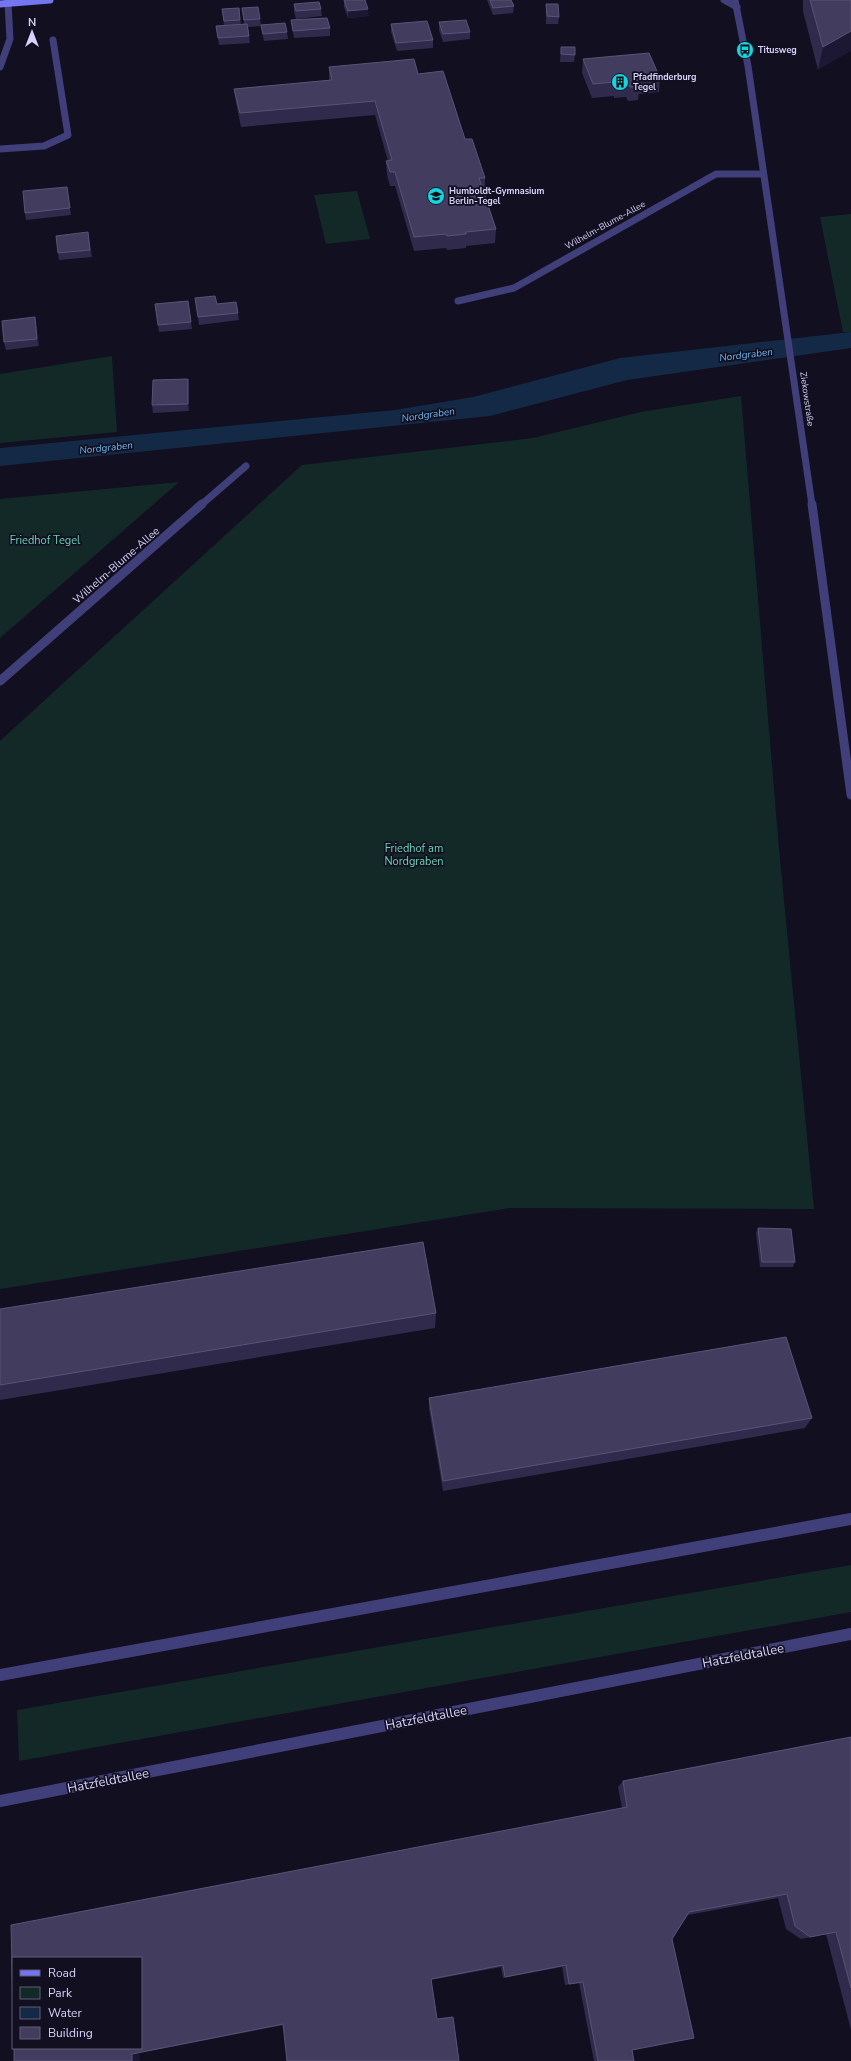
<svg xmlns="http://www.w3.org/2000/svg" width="851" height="2061" font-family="'Nunito Sans',sans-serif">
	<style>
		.green { fill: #132928 }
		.water { fill: #142945 }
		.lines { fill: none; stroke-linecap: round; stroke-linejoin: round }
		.service { stroke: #403f7a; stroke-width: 7 }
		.minor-far2 { stroke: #403f7a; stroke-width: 7 }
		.minor-far1 { stroke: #403f7a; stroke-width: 9 }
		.minor { stroke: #403f7a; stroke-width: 12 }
		.tertiary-far1 { stroke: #403f7a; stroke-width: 7 }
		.tertiary { stroke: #403f7a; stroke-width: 9 }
		.secondary { stroke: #7475f0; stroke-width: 7 }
		.wall { fill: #302a4c }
		.shaded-wall { fill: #1c1733 }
		.building { fill: #423c5f; stroke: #595477 }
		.labels { text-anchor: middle; stroke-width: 3.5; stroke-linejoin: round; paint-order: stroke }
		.far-poi-label { font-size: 9px; font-weight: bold; fill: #d7d3fa; stroke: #120f20; text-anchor: start }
		.far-street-label { font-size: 9px; fill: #d7d3fa; stroke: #120f20 }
		.far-water-label { font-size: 10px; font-style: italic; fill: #6cb6ef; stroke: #120f20 }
		.park-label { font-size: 11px; fill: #67d2b5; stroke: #120f20 }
		.street-label { font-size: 11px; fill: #d7d3fa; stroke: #120f20 }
		.near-street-label { font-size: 13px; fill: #d7d3fa; stroke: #120f20 }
	</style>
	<rect width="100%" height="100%" fill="#120f20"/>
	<g class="green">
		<polygon points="357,191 370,239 326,244 314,195"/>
		<polygon points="851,214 851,332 843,332 820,217"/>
		<polygon points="112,356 117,432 0,443 0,374"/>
		<polygon points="741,396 779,849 814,1209 510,1208 0,1289 0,741 302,465 533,438 641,412"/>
		<polygon points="179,482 0,638 0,499"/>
		<polygon points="851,1565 851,1612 19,1761 17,1710"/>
	</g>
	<polygon class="water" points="851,332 851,348 627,380 490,416 0,466 0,448 395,410 473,397 620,358"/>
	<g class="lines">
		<g class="service">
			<polyline points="0,67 10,39 8,3"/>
			<polyline points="0,149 44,146 68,135 53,40"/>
		</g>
		<g class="minor-far2">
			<polyline points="458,301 514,288 716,174 763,174"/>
			<polyline points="201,505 246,466"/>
		</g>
		<polyline class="minor-far1" points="0,681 202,504"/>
		<g class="minor">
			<polyline points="0,1675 851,1519"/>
			<polyline points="0,1801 851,1634"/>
		</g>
		<g class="tertiary-far1">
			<polyline points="724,0 737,7"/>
			<polyline points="735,0 748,66 812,505"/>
		</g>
		<polyline class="tertiary" points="812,504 851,795"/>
		<polyline class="secondary" points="0,4 50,0"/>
	</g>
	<g class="wall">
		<polygon points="344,0 369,16 348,18 344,7"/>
		<polygon points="487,0 511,0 514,6 513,13 493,15"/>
		<polygon points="803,0 851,0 818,70 803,11"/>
		<polygon points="294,4 321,9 322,16 296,19 294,12"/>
		<polygon points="546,4 559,17 558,24 546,24"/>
		<polygon points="239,8 241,25 244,24 242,8 260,19 261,26 248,27 250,43 219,45 216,26 224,26 222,9"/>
		<polygon points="291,20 330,28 330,36 294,38"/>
		<polygon points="439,22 470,32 470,39 443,42 439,30"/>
		<polygon points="391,24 433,40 433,48 397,51 391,32"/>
		<polygon points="261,25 287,32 288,39 264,41 262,32"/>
		<polygon points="561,47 575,55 574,62 560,62"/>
		<polygon points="583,59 660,78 659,92 639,94 638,100 628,101 626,97 614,98 614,96 592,98 582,73"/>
		<polygon points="329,67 418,74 465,139 485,178 485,192 483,192 496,229 495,243 466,246 466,248 447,250 446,248 414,251 395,186 390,186 387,175 386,161 388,161 375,115 241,127 236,103 234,89 329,80"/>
		<polygon points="67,187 71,215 26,220 25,213"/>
		<polygon points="89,240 92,257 59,260 58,253"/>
		<polygon points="195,298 217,304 238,313 239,320 199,325"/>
		<polygon points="188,301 192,329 159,332 155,304"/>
		<polygon points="36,325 39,346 6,350 4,342"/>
		<polygon points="189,386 189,411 153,413 152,405"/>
		<polygon points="758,1228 795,1262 793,1267 760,1267 756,1233"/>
		<polygon points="0,1309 436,1313 435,1328 0,1400"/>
		<polygon points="429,1398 812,1418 805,1428 443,1491 429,1409"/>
		<polygon points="851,1737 851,2030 826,1934 801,1939 786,1929 778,1898 688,1915 672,1939 632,2050 634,2061 594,2061 579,1983 565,1985 562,1967 503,1978 501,1967 431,1980 437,2019 459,2061 284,2025 139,2053 14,2061 622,1808 618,1787 623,1781"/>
	</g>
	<g class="shaded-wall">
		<polygon points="368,9 369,16 348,18 348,11"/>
		<polygon points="851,31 851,51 818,70 823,47"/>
		<polygon points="35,317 36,325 39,346 37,339"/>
		<polygon points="188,379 189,386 189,411 188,404"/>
		<polygon points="139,2053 140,2061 132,2061 132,2054"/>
	</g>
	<g class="building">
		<polygon points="344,0 365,0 368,9 348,11"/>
		<polygon points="490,0 511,0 514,6 493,8"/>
		<polygon points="810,0 851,0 851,31 823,47"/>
		<polygon points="319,2 321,9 296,11 294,4"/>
		<polygon points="546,4 558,4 559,17 547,16"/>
		<polygon points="258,7 260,19 244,20 242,8"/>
		<polygon points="239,8 240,20 224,21 222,9"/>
		<polygon points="327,18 330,28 293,31 291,20"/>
		<polygon points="466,20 470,32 443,34 439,22"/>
		<polygon points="427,21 433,40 396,43 391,24"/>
		<polygon points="285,23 287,32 263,34 261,25"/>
		<polygon points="247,24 249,36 218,38 216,26"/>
		<polygon points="561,47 575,47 575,55 561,54"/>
		<polygon points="649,53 660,78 639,80 640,82 638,82 640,86 630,87 628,83 616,84 615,82 593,84 583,59"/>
		<polygon points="414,59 418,74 443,71 465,139 472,139 485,178 479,178 496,229 466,232 466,234 447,236 446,234 414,237 395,172 390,172 386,161 392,160 375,101 240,113 234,89 332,80 329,67"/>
		<polygon points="67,187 70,208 25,213 23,191"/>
		<polygon points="88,232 90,250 58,253 56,236"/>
		<polygon points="215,296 217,304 236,302 238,313 198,317 195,298"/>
		<polygon points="188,301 191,322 158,325 155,304"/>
		<polygon points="35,317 37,339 4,342 2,321"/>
		<polygon points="188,379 188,404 152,405 153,380"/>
		<polygon points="758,1228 791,1229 795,1262 762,1262"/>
		<polygon points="423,1242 436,1313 0,1385 0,1309"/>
		<polygon points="786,1337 812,1418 443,1481 429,1398"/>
		<polygon points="851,1737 851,1988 836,1932 810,1937 795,1926 787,1894 689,1912 672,1939 694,2038 632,2050 634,2061 598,2061 583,1982 569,1984 566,1965 505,1977 503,1965 431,1979 437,2019 453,2017 459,2061 287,2061 283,2024 132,2054 132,2061 14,2061 14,2048 141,2048 141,1958 13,1958 13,2007 11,1925 627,1807 623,1781"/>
	</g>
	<defs>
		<g id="bus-disc" transform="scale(0.9)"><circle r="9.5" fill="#18d3e1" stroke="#120f20"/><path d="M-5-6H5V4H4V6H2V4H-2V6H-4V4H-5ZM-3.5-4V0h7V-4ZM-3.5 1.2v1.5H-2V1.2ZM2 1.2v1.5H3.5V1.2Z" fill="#111"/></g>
		<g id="building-disc" transform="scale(0.9)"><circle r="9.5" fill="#18d3e1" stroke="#120f20"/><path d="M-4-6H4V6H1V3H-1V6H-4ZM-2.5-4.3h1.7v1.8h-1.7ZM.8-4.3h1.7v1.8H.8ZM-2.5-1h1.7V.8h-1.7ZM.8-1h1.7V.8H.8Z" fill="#111"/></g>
		<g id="school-disc" transform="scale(0.9)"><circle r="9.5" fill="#18d3e1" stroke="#120f20"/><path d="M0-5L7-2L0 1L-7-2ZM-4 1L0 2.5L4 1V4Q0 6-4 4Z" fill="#111"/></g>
	</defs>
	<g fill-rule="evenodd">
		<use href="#bus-disc" x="745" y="50"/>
		<use href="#building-disc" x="620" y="82"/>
		<use href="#school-disc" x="436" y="196"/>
	</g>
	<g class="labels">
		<g class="far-poi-label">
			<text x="758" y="53">Titusweg</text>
			<text x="633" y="80">Pfadfinderburg<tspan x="633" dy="10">Tegel</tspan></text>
			<text x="449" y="194">Humboldt-Gymnasium<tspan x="449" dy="10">Berlin-Tegel</tspan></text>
		</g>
		<g class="far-street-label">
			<text transform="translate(605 225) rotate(-29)" y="3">Wilhelm-Blume-Allee</text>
			<text transform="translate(807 399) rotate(82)" y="3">Ziekowstraße</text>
		</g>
		<g class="far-water-label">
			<text transform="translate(746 354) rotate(-7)" y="4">Nordgraben</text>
			<text transform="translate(428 414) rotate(-8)" y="4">Nordgraben</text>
			<text transform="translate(106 447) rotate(-6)" y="4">Nordgraben</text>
		</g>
		<g class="park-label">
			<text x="45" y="544">Friedhof Tegel</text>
			<text x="414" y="852">Friedhof am<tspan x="414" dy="13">Nordgraben</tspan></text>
		</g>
		<g class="street-label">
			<text transform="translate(116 565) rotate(-41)" y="4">Wilhelm-Blume-Allee</text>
		</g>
		<g class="near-street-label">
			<text transform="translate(743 1655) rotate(-11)" y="5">Hatzfeldtallee</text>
			<text transform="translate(426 1717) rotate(-11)" y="5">Hatzfeldtallee</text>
			<text transform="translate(108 1780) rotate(-11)" y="5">Hatzfeldtallee</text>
		</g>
	</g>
	<rect x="12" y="1957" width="130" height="92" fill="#120f20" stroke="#615d77"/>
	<rect x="20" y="1970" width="20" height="6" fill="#7475f0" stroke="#615d77"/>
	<text x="48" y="1977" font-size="12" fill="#d7d3fa">Road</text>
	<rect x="20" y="1987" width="20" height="12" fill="#132928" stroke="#615d77"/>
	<text x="48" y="1997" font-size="12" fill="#d7d3fa">Park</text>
	<rect x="20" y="2007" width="20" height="12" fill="#142945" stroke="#615d77"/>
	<text x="48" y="2017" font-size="12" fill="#d7d3fa">Water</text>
	<rect x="20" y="2027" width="20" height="12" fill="#423c5f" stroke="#615d77"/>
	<text x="48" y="2037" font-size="12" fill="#d7d3fa">Building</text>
	<g transform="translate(32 32)" stroke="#120f20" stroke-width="3" paint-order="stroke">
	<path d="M0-3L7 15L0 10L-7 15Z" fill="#d7d3fa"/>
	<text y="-6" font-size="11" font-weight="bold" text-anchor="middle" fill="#d7d3fa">N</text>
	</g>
</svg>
